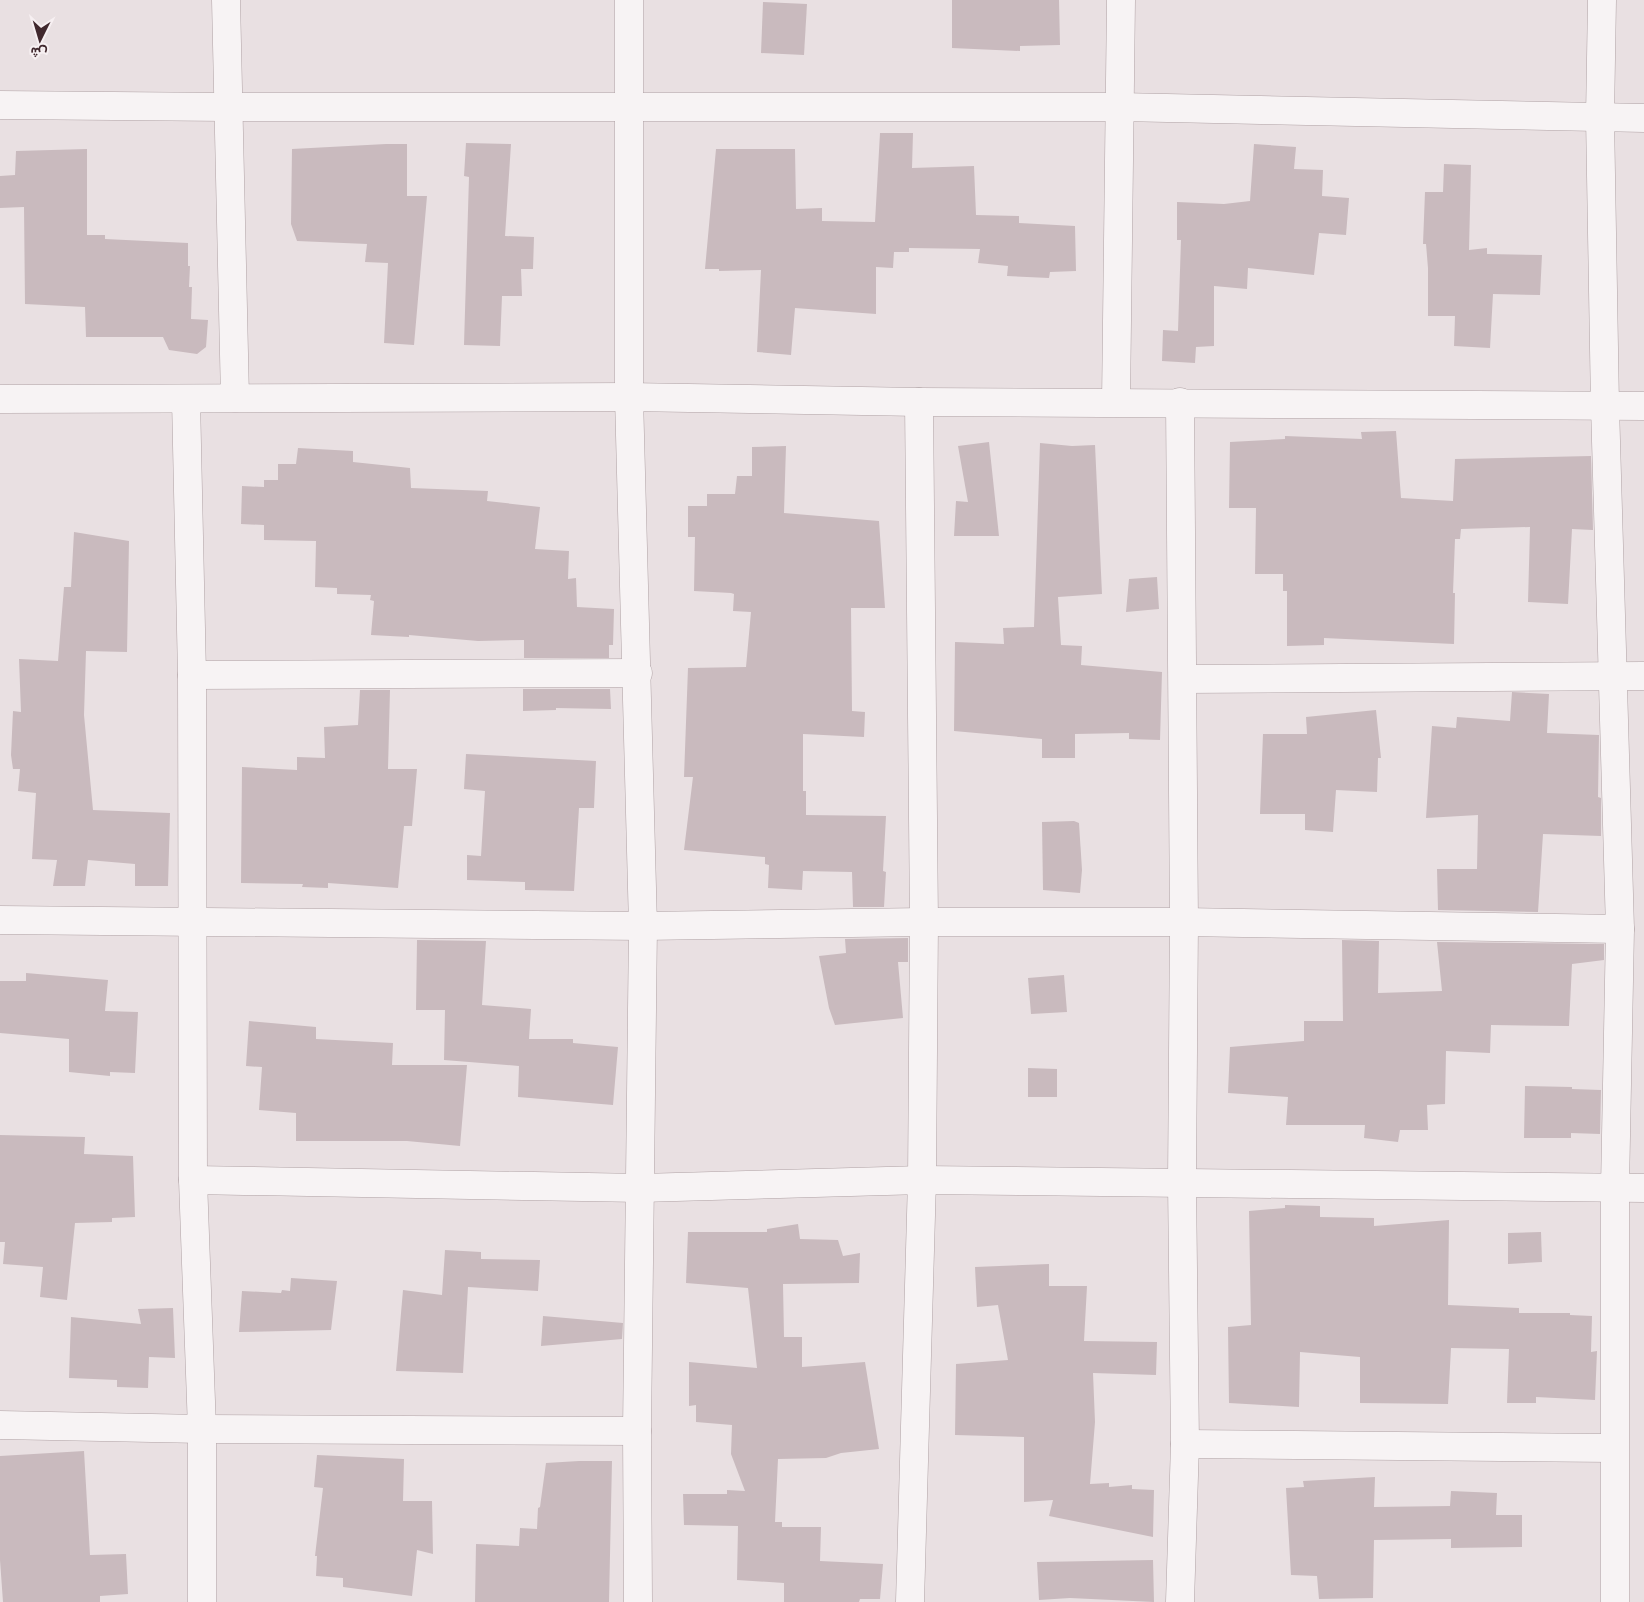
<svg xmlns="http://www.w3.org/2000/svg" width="1644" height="1602" font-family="'IBM Plex Sans',Vazirmatn,sans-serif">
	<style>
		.building { fill: #c9babe }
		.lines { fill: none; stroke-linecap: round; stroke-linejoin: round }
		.street-casing { stroke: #b0a2a5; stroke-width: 29 }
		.street { stroke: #f7f3f4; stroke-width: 28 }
	</style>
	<rect width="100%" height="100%" fill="#e9e0e2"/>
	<g class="building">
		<polygon points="952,0 1059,0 1060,45 1020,46 1020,51 952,48"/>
		<polygon points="763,2 807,4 804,55 761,53"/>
		<polygon points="880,133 913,133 912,168 974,166 976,215 1019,216 1019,223 1075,226 1076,271 1050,272 1049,278 1007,276 1008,266 978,263 980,249 909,248 909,252 894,252 893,268 876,267 876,314 795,308 791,355 757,352 761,270 719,271 719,269 705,269 716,149 795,149 796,209 822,208 822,221 875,222"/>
		<polygon points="466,143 511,144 505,236 534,237 533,269 521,269 522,296 502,296 500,346 464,345 469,177 464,176"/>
		<polygon points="386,144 407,144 407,196 427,196 414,345 384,343 388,263 365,262 367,244 297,241 291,224 292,149"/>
		<polygon points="1254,144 1296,147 1294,169 1323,170 1322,196 1349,198 1346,235 1319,233 1314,275 1248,268 1247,289 1214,286 1214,346 1196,347 1195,363 1162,361 1163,330 1178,331 1181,240 1177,240 1177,202 1224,204 1250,201"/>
		<polygon points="87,149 87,235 105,235 105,239 188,243 188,266 190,266 189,287 192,287 191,319 208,320 206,347 197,354 169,350 163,337 86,337 85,307 25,304 24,207 0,208 0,176 15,175 16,151"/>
		<polygon points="1444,164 1471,165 1469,250 1487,248 1487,254 1542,255 1540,295 1493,294 1490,348 1454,346 1455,316 1428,316 1428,268 1426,244 1423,244 1425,192 1443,192"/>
		<polygon points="1396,431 1401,498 1453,501 1455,459 1591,456 1593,530 1572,529 1568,604 1528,602 1530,527 1461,529 1460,539 1455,539 1453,593 1455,593 1454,644 1324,638 1324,645 1287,646 1287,591 1283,591 1283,574 1255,574 1256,508 1229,508 1230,442 1285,439 1285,436 1362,439 1361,432"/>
		<polygon points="989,442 999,536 954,536 956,501 968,502 958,446"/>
		<polygon points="1040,443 1072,446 1095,445 1102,594 1058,597 1061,645 1082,646 1081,665 1162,672 1160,740 1129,739 1129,733 1075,734 1075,758 1042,758 1042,739 954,731 955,642 1004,644 1003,628 1034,627"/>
		<polygon points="786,446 784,513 879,521 885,608 851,608 852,711 865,712 864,737 803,734 803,791 806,791 806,815 886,816 883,871 886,872 884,907 853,907 852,872 803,871 802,890 768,888 769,865 765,864 765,857 684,850 693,777 684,777 688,668 746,667 751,612 733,611 734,594 731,593 694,591 695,537 688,537 688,506 707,506 707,494 735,494 737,476 752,476 752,447"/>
		<polygon points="298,448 353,451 353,462 410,468 411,488 488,491 487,501 540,507 535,549 569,551 568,579 576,578 577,607 614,609 613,645 609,645 609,658 524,658 524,640 478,641 409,635 409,637 371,635 374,601 370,600 371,595 337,594 337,588 315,587 316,541 264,540 264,525 241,524 242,486 264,487 264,480 278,480 278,464 296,464"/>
		<polygon points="74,532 129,541 127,652 86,651 84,715 93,810 170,813 168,886 135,886 135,864 88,860 85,886 53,886 57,860 32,859 36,793 18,791 20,769 13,769 11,755 13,711 21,712 19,659 58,661 64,587 71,587"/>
		<polygon points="1157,577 1159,609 1126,612 1129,579"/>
		<polygon points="523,689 610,689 611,709 556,708 556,710 523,711"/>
		<polygon points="360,690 390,690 388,769 417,769 412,826 404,826 398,888 328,883 328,888 302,887 303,884 241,883 242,767 297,770 297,757 325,758 324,727 358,725"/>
		<polygon points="1512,692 1549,694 1547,733 1599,735 1598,797 1601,798 1601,836 1543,834 1538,912 1438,910 1437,869 1477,869 1478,815 1426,818 1432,726 1456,728 1457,717 1510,721"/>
		<polygon points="1376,710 1381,758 1378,758 1377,792 1336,790 1333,832 1305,830 1305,814 1260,814 1263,734 1307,734 1306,717"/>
		<polygon points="466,754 596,761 594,808 579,808 574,891 525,890 525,882 467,880 467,855 481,856 485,791 464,789"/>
		<polygon points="1074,821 1079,823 1082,870 1080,893 1043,890 1042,822"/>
		<polygon points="908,938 908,962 898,962 903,1018 835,1025 829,1008 819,956 846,953 845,939"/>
		<polygon points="417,940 486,941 482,1005 531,1009 529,1039 573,1039 573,1043 618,1047 613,1105 518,1097 519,1066 444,1060 445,1010 416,1010"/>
		<polygon points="1342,940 1379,941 1378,993 1442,991 1437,942 1604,944 1604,960 1572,964 1569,1026 1491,1025 1490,1053 1446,1051 1445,1104 1427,1105 1428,1130 1400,1130 1398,1142 1364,1138 1365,1125 1286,1125 1288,1097 1228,1093 1230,1047 1304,1041 1304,1021 1343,1021"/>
		<polygon points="26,973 108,980 105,1011 138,1012 135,1073 110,1072 110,1076 69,1072 69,1039 0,1033 0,981 26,981"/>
		<polygon points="1064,975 1067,1012 1031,1014 1028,978"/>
		<polygon points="249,1021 316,1027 316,1039 393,1043 392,1065 467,1065 460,1146 407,1141 296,1141 296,1113 259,1110 262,1067 246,1066"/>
		<polygon points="1028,1068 1057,1069 1057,1097 1028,1097"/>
		<polygon points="1525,1086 1572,1087 1572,1089 1601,1090 1600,1134 1571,1133 1571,1138 1524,1138"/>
		<polygon points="0,1135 85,1137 84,1154 133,1156 135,1217 112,1218 112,1222 75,1223 67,1300 40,1297 43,1267 3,1264 5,1242 0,1242"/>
		<polygon points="1285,1205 1320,1206 1320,1217 1374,1218 1374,1226 1449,1220 1448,1305 1519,1308 1519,1313 1570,1313 1570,1315 1592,1316 1591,1352 1597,1351 1595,1400 1536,1397 1536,1403 1507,1403 1509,1349 1451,1348 1448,1404 1360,1403 1360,1357 1300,1352 1299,1407 1229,1403 1228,1327 1251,1325 1249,1211 1285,1208"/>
		<polygon points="798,1224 800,1239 838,1240 843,1256 860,1253 859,1283 783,1284 784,1337 802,1337 802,1367 865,1362 879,1449 841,1453 826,1458 778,1459 775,1522 782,1522 782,1527 821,1527 820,1561 883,1564 880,1599 860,1599 859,1602 784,1602 784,1583 737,1580 738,1526 684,1525 683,1494 727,1494 727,1490 745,1491 731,1454 732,1425 696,1422 696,1405 689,1406 689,1362 757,1368 748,1288 686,1283 688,1232 767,1232 767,1229"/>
		<polygon points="1541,1232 1542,1262 1508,1264 1508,1233"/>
		<polygon points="445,1250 481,1252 481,1259 540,1260 538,1291 468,1287 463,1373 396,1371 403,1290 442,1295"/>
		<polygon points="1049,1264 1049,1286 1087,1286 1084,1341 1157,1342 1156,1375 1093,1373 1095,1422 1090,1484 1109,1483 1109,1487 1132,1485 1132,1489 1154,1490 1153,1537 1049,1516 1053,1500 1024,1502 1024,1437 955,1435 956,1364 1008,1360 998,1305 977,1307 975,1267"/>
		<polygon points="291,1278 337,1281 331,1330 239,1332 242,1291 281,1293 282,1290 290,1291"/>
		<polygon points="173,1308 175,1358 149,1357 148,1388 117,1387 117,1380 69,1378 71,1317 141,1324 138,1309"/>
		<polygon points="543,1316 623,1323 622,1339 541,1346"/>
		<polygon points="84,1451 90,1555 126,1554 128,1594 100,1596 100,1602 3,1602 0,1560 0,1456"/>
		<polygon points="317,1455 404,1459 403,1501 432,1501 433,1554 417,1550 412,1596 343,1587 343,1578 316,1576 317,1556 315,1556 323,1488 314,1487"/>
		<polygon points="579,1461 612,1461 609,1602 475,1602 476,1544 519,1546 520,1528 537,1529 538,1508 540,1507 546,1463"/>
		<polygon points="1375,1477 1374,1507 1450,1506 1451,1491 1497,1493 1496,1515 1522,1515 1522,1547 1451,1548 1451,1539 1374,1540 1373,1598 1319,1599 1317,1576 1291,1575 1286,1488 1304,1487 1303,1481"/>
		<polygon points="1153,1560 1154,1602 1070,1598 1039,1600 1037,1562"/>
	</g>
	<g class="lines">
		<g class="street-casing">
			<g id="street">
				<polyline points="226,0 235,398"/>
				<polyline points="629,0 629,397 643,926 637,1431 638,1602"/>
				<polyline points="1602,0 1600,117 1605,406 1620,929 1615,1188 1615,1602"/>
				<polyline points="0,105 227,107 1120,107 1644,118"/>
				<polyline points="0,399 629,397 919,402 1644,406"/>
				<polyline points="186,399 192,675 193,1180 202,1429 202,1602"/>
				<polyline points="1116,402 1121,0"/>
				<polyline points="192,675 638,673"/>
				<polyline points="1183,679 1644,676"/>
				<polyline points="0,920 643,926 924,922 1184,922 1620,929"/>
				<polyline points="193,1180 641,1188 922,1180 1644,1188"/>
				<polyline points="0,1425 202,1429 637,1431"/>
				<polyline points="1185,1444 1614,1448"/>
				<polyline points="910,1602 922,1180 924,922 919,402"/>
				<polyline points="1180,1602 1185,1444 1182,1182 1184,922 1180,402"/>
			</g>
		</g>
		<use href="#street" class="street"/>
	</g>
	<g transform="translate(40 40) rotate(185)" stroke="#f7f0f2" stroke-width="4" paint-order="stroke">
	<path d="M0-4L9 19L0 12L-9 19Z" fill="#41292e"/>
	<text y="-8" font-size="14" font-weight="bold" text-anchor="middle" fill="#41292e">ش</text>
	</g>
</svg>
